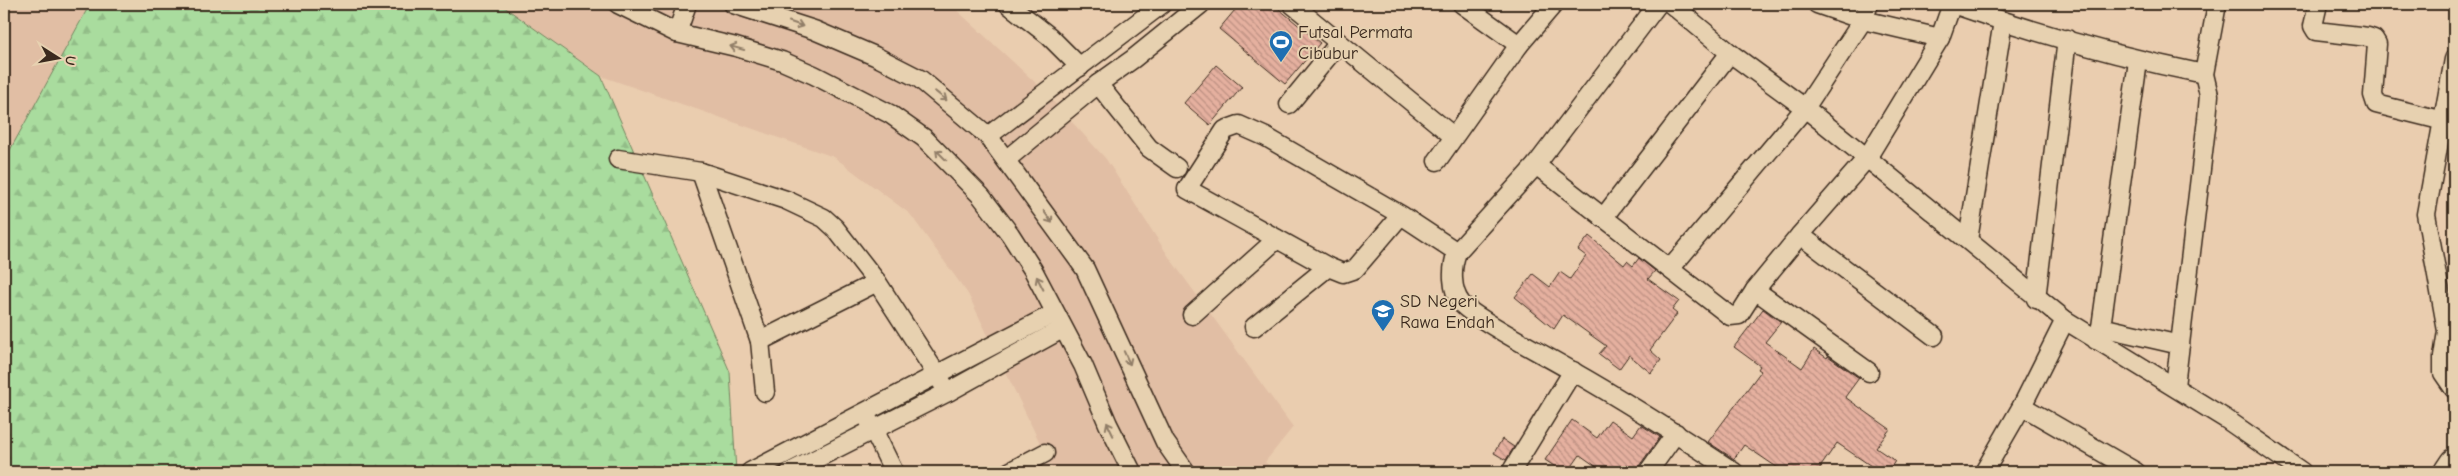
<svg xmlns="http://www.w3.org/2000/svg" width="2458" height="476" font-family="'Comic Neue',sans-serif">
	<style>
		.built { fill: #e1bea4 }
		.forest { fill: url(#forest-firs); stroke: #72835e }
		.building { fill: url(#building-back-hatch); stroke: #3b2a1e }
		.lines { fill: none; stroke-linecap: round; stroke-linejoin: round }
		.minor-casing { stroke: #3b2a1e; stroke-width: 21 }
		.trunk-casing { stroke: #3b2a1e; stroke-width: 31 }
		.minor { stroke: #e7d1b0; stroke-width: 18 }
		.trunk { stroke: #e7d1b0; stroke-width: 28 }
		.oneway { stroke: #917e67 }
		.labels { text-anchor: middle; stroke-width: 4; stroke-linejoin: round; paint-order: stroke }
		.poi-label { font-size: 18px; fill: #3b2a1e; stroke: #e7d1b0; text-anchor: start }
	</style>
	<defs>
		<pattern id="forest-firs" width="22" height="20" patternUnits="userSpaceOnUse" patternTransform="scale(1.25)"><rect width="22" height="20" fill="#a9dc9e"/><path d="M5 1l3.5 6h-7zM16 11l3.5 6h-7z" fill="#92bd88"/></pattern>
		<pattern id="building-back-hatch" width="6" height="6" patternUnits="userSpaceOnUse" patternTransform="scale(1.25)"><rect width="6" height="6" fill="#e5b09f"/><path d="M-1 5l2 2M0 0l6 6M5-1l2 2" fill="none" stroke="#bb8f81"/></pattern>
	</defs>
	<rect width="100%" height="100%" fill="#eacdaf"/>
	<filter id="ink" filterUnits="userSpaceOnUse"><feTurbulence type="fractalNoise" baseFrequency=".02" numOctaves="2"/><feDisplacementMap in="SourceGraphic" scale="10" xChannelSelector="R" yChannelSelector="G"/><feConvolveMatrix kernelMatrix="1 2 1 2 8 2 1 2 1" color-interpolation-filters="sRGB"/></filter>
	<g filter="url(#ink)">
		<g class="built">
			<polygon points="4,4 90,4 4,161"/>
			<polygon points="500,4 950,4 1038,85 1106,159 1169,257 1293,427 1265,462 1277,472 1054,472 968,294 910,214 834,157 601,76"/>
			<polygon points="2454,160 2454,293 2452,292 2450,184"/>
		</g>
		<polygon class="forest" points="90,4 500,4 601,76 730,372 736,472 4,472 4,161"/>
		<g class="building">
			<polygon points="1240,4 1273,4 1320,43 1285,84 1219,29"/>
			<polygon points="1216,65 1242,87 1210,125 1184,103"/>
			<polygon points="1589,236 1624,265 1627,261 1633,266 1639,258 1655,271 1648,279 1679,301 1672,310 1677,314 1650,350 1661,360 1651,373 1629,355 1619,369 1599,354 1606,346 1563,315 1554,329 1515,297 1533,274 1550,287 1560,272 1570,279 1586,256 1578,250"/>
			<polygon points="1763,309 1781,322 1765,342 1802,368 1814,349 1827,358 1828,356 1859,378 1845,397 1890,429 1876,448 1895,461 1888,472 1880,472 1837,443 1817,472 1784,472 1744,445 1734,459 1708,442 1761,371 1758,369 1760,366 1734,347"/>
			<polygon points="1572,420 1597,438 1610,420 1633,436 1641,425 1660,437 1639,466 1638,472 1604,472 1580,455 1568,472 1563,472 1545,460"/>
			<polygon points="1502,439 1514,447 1506,460 1494,453"/>
		</g>
		<g class="lines">
			<g class="minor-casing">
				<g id="minor">
					<polyline points="618,4 677,33 736,47 782,61 814,75 890,114 924,138 981,196 1010,234 1033,270 1083,365 1108,424 1132,472"/>
					<polyline points="733,4 814,30 875,56 920,79 988,136 1085,269 1165,442 1186,472"/>
					<polyline points="1008,4 1049,36 1080,67"/>
					<polyline points="1292,4 1453,136"/>
					<polyline points="1462,4 1519,45"/>
					<polyline points="1671,4 1730,53 1805,108 1867,158 2065,320 2226,419 2302,472"/>
					<polyline points="1869,4 1863,20 1940,38"/>
					<path d="M1953,4C2035,33 2119,57 2204,74"/>
					<polyline points="2318,4 2313,26 2316,31 2368,37 2374,39 2377,44 2373,95 2376,104 2444,121"/>
					<polyline points="677,33 687,4"/>
					<polyline points="2454,59 2426,214 2447,331 2443,357 2443,373 2454,389"/>
					<polyline points="1098,84 1149,148 1177,168"/>
					<polyline points="1289,104 1339,43"/>
					<polyline points="988,136 1162,4"/>
					<polyline points="618,159 701,172 786,200 824,218 835,228 877,282 948,392"/>
					<polyline points="1007,159 1098,84 1133,59 1201,4"/>
					<polyline points="1437,161 1519,45 1554,4"/>
					<polyline points="1536,165 1730,316 1739,315 1755,290 1800,235 1867,158 1940,38 1952,4"/>
					<polyline points="701,172 760,341 877,282"/>
					<path d="M1401,215L1355,269L1343,273L1328,267L1187,189L1225,130L1239,125L1266,137L1401,215L1457,252C1451,268 1451,290 1461,303C1466,309 1473,313 1479,317C1509,337 1541,353 1572,371C1627,402 1681,437 1734,472"/>
					<polyline points="1603,218 1730,53"/>
					<polyline points="1800,235 1934,336"/>
					<polyline points="1968,240 2003,21"/>
					<polyline points="1457,252 1536,165 1658,4"/>
					<polyline points="1670,269 1805,108 1863,20 1817,4"/>
					<polyline points="1755,290 1869,372"/>
					<polyline points="2036,299 2067,39"/>
					<polyline points="1192,315 1277,239"/>
					<polyline points="1254,327 1328,267"/>
					<polyline points="2101,327 2180,345"/>
					<polyline points="2096,340 2101,327 2138,61"/>
					<polyline points="760,341 765,392"/>
					<polyline points="2175,386 2207,119 2209,95 2204,74 2217,4"/>
					<polyline points="2022,406 2136,472"/>
					<polyline points="869,421 894,472"/>
					<polyline points="750,472 1055,313"/>
					<polyline points="790,472 948,392 1062,329"/>
					<polyline points="1009,472 1045,453"/>
					<polyline points="1511,472 1573,371"/>
					<polyline points="1648,472 1676,433"/>
					<polyline points="1984,472 2022,406 2065,320"/>
				</g>
			</g>
			<g class="trunk-casing">
				<polyline id="trunk" points="2448,472 2454,463"/>
			</g>
			<use href="#minor" class="minor"/>
			<use href="#trunk" class="trunk"/>
		</g>
		<defs><path id="oneway-shaft" d="M-6 0H5M1.5-3L5.5 0L1.5 3" fill="none" stroke-width="1.6" stroke-linecap="round" stroke-linejoin="round" transform="scale(1.25)"/></defs>
		<g class="oneway">
			<use href="#oneway-shaft" transform="translate(796 24) rotate(19)"/>
			<use href="#oneway-shaft" transform="translate(737 48) rotate(-165)"/>
			<use href="#oneway-shaft" transform="translate(941 96) rotate(38)"/>
			<use href="#oneway-shaft" transform="translate(941 155) rotate(-135)"/>
			<use href="#oneway-shaft" transform="translate(1048 217) rotate(55)"/>
			<use href="#oneway-shaft" transform="translate(1040 283) rotate(-117)"/>
			<use href="#oneway-shaft" transform="translate(1127 358) rotate(65)"/>
			<use href="#oneway-shaft" transform="translate(1110 429) rotate(-116)"/>
		</g>
	</g>
	<defs>
		<g id="stadium-pin" transform="scale(1.25)"><path d="M0 17L-7.5 6A9.5 9.5 0 1 1 7.5 6Z" fill="#1f6fb2" stroke="#e7d1b0"/><path d="M0-5a6.5 5 0 1 0 0 10a6.5 5 0 1 0 0-10ZM-3.5-1.8h7v3.6h-7Z" fill="#fff"/></g>
		<g id="school-pin" transform="scale(1.25)"><path d="M0 17L-7.5 6A9.5 9.5 0 1 1 7.5 6Z" fill="#1f6fb2" stroke="#e7d1b0"/><path d="M0-5L7-2L0 1L-7-2ZM-4 1L0 2.5L4 1V4Q0 6-4 4Z" fill="#fff"/></g>
	</defs>
	<g fill-rule="evenodd">
		<use href="#stadium-pin" x="1281" y="42"/>
		<use href="#school-pin" x="1383" y="311"/>
	</g>
	<g class="labels">
		<g class="poi-label">
			<text x="1298" y="38">Futsal Permata<tspan x="1298" dy="21">Cibubur</tspan></text>
			<text x="1400" y="307">SD Negeri<tspan x="1400" dy="21">Rawa Endah</tspan></text>
		</g>
	</g>
	<rect width="2458" height="476" fill="none" stroke="#e7d1b0" stroke-width="20"/>
	<rect x="10" y="10" width="2438" height="456" fill="none" stroke="#3b2a1e" stroke-width="2" filter="url(#ink)"/>
	<g transform="translate(58 58) rotate(101)" stroke="#e7d1b0" stroke-width="4" paint-order="stroke">
	<path d="M0-4L9 19L0 12L-9 19Z" fill="#3b2a1e"/>
	<text y="-8" font-size="14" font-weight="bold" text-anchor="middle" fill="#3b2a1e">U</text>
	</g>
</svg>
